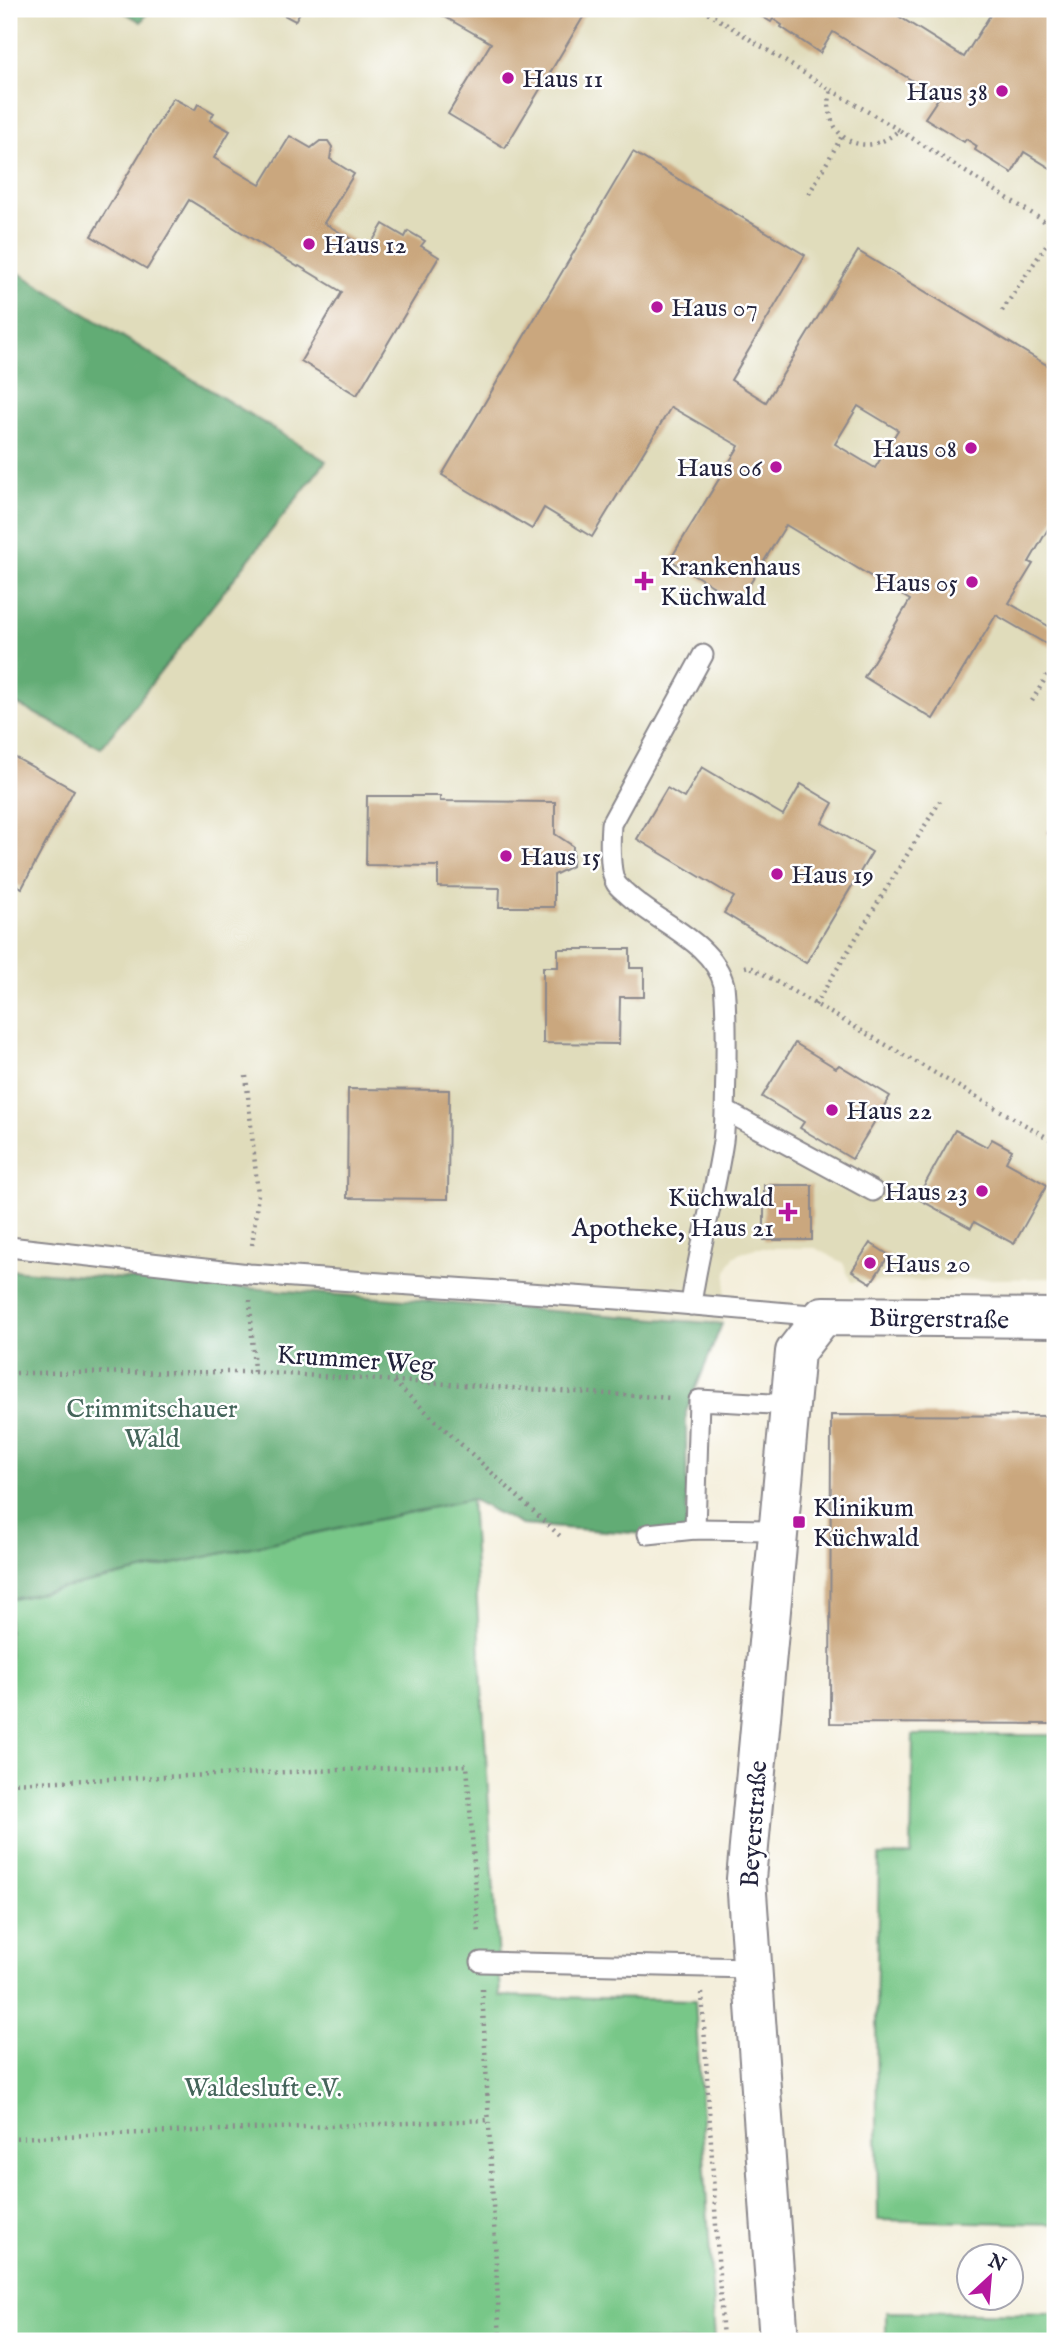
<svg xmlns="http://www.w3.org/2000/svg" width="1064" height="2350" font-family="'IM FELL English',serif">
	<style>
		.built { fill: #e0dcbb }
		.green { fill: #78c788; stroke: #4d7462; stroke-width: 2 }
		.forest { fill: #62ac74; stroke: #426758; stroke-width: 2 }
		.building { fill: #caa77e; fill-rule: evenodd }
		.lines { fill: none; stroke-linecap: round; stroke-linejoin: round }
		.service-casing { stroke: #8b888c; stroke-width: 23 }
		.minor-casing { stroke: #8b888c; stroke-width: 42 }
		.path { stroke: #8b888c; stroke-width: 4.5; stroke-dasharray: 2 5; stroke-linecap: butt }
		.service { stroke: #fff; stroke-width: 19 }
		.minor { stroke: #fff; stroke-width: 38 }
		.poi-dot { fill: #b5179e; stroke: #fff; stroke-width: 2.5 }
		.labels { text-anchor: middle; stroke-width: 5; stroke-linejoin: round; paint-order: stroke }
		.poi-label { font-size: 26px; fill: #22223b; stroke: #fff; text-anchor: start }
		.street-label { font-size: 26px; fill: #22223b; stroke: #fff }
		.park-label { font-size: 26px; fill: #44645a; stroke: #fff }
	</style>
	<rect width="100%" height="100%" fill="#fff"/>
	<filter id="ink" filterUnits="userSpaceOnUse"><feTurbulence type="fractalNoise" baseFrequency=".0143" numOctaves="2"/><feDisplacementMap in="SourceGraphic" scale="14" xChannelSelector="R" yChannelSelector="G"/><feConvolveMatrix kernelMatrix="1 2 1 2 8 2 1 2 1" color-interpolation-filters="sRGB"/></filter>
	<filter id="wash" filterUnits="userSpaceOnUse"><feTurbulence type="fractalNoise" baseFrequency=".00686" numOctaves="4" result="noise"/><feDisplacementMap in="SourceGraphic" scale="28" xChannelSelector="R" yChannelSelector="G"/><feGaussianBlur stdDeviation="1.57" result="paint"/><feColorMatrix in="noise" values="0 0 0 0 0 0 0 0 0 0 0 0 0 0 0 0 0 1.4 0 .05"/><feComposite in="paint" operator="in"/></filter>
	<g filter="url(#wash)">
		<rect width="100%" height="100%" fill="#f4efdc"/>
		<polygon class="built" points="9,9 119,9 141,21 150,9 1055,9 1055,1278 851,1282 843,1263 815,1248 756,1248 745,1251 734,1257 730,1263 727,1272 722,1324 9,1270 9,700 101,747 326,462 9,267"/>
		<g class="green">
			<polygon points="471,1499 500,1996 695,2000 715,2341 9,2341 9,1600"/>
			<polygon points="913,1735 1055,1735 1055,2224 878,2220 876,2016 879,1856 911,1855"/>
			<polygon points="886,2312 1055,2314 1055,2341 886,2341"/>
		</g>
		<g class="forest">
			<polygon points="119,9 150,9 141,22"/>
			<polygon points="9,267 326,461 101,748 9,700"/>
			<polygon points="9,1270 722,1324 686,1412 687,1537 521,1525 471,1499 9,1600"/>
		</g>
		<g id="blocks">
			<g class="building">
				<polygon points="273,9 302,9 295,21"/>
				<polygon points="431,9 588,9 505,148 448,114 491,43"/>
				<polygon points="750,9 887,9 964,57 994,9 1055,9 1055,171 1024,152 1012,173 975,150 977,146 966,139 964,142 925,118 939,97 833,32 820,53 781,27 782,25 773,19 771,22"/>
				<polygon points="173,98 195,110 198,104 214,113 210,120 230,131 214,158 260,185 290,136 311,148 320,141 328,141 332,147 330,159 354,174 324,223 368,249 383,224 405,237 408,231 425,241 421,246 439,257 357,395 301,361 342,292 299,266 298,267 189,200 147,269 91,236"/>
				<path d="M633,152L805,255L731,380L766,402L858,251L1055,370V517L1029,562L1033,564L1009,603L1055,630V653L1051,651L1053,648L996,615L933,719L864,677L910,600L786,525L739,602L670,560L739,446L671,407L592,537L544,508L532,529L442,475ZM858,406L898,430L875,468L835,444Z"/>
				<polygon points="9,754 74,790 22,888 9,880"/>
				<polygon points="702,767 783,815 801,784 833,803 822,823 872,852 806,963 724,913 734,897 637,839 667,788 684,798"/>
				<polygon points="367,796 440,796 440,801 555,802 555,834 573,846 572,866 554,875 554,907 499,907 500,888 438,887 438,866 366,865"/>
				<polygon points="1055,819 1055,838 1047,833"/>
				<polygon points="558,949 630,949 630,968 644,968 644,997 620,997 619,1044 543,1043 543,967 558,967"/>
				<polygon points="795,1043 836,1068 839,1065 890,1096 852,1159 800,1128 804,1122 762,1097"/>
				<polygon points="348,1089 449,1090 448,1199 347,1198"/>
				<polygon points="955,1130 987,1147 992,1139 1012,1150 1006,1162 1047,1185 1014,1244 974,1222 971,1228 917,1198"/>
				<rect x="764" y="1185" width="48" height="55"/>
				<polygon points="870,1243 889,1255 871,1283 852,1271"/>
				<polygon points="831,1415 1055,1416 1055,1724 830,1723"/>
			</g>
		</g>
	</g>
	<g filter="url(#ink)">
		<use href="#blocks" fill-opacity="0" stroke="#8b888c" stroke-width="2"/>
		<g class="lines">
			<g class="service-casing">
				<g id="service">
					<polyline points="726,1111 873,1191"/>
					<polyline points="9,1247 249,1274 647,1301 823,1316"/>
					<path d="M691,1305C698,1250 715,1196 723,1141C726,1118 725,1094 726,1071C726,1042 727,1014 724,985C713,941 657,923 627,894C624,891 618,887 616,883C609,872 610,838 611,824L703,655"/>
					<polyline points="695,1529 699,1400 790,1405"/>
					<polyline points="648,1534 695,1529 779,1530"/>
					<polyline points="481,1962 752,1968"/>
				</g>
			</g>
			<g class="minor-casing">
				<polyline id="minor" points="779,2341 746,1879 795,1352 823,1316 1055,1318"/>
			</g>
			<g class="path">
				<path d="M702,9L831,90C820,136 863,163 899,130L1055,228"/>
				<polyline points="831,90 899,130"/>
				<polyline points="809,194 842,136"/>
				<polyline points="1002,311 1055,232"/>
				<polyline points="1032,701 1055,662"/>
				<polyline points="745,967 749,966 1055,1142"/>
				<polyline points="815,1005 940,801"/>
				<polyline points="246,1076 258,1194 252,1246"/>
				<polyline points="250,1300 254,1372"/>
				<polyline points="9,1373 254,1372 672,1398"/>
				<polyline points="394,1382 560,1536"/>
				<polyline points="9,1783 467,1765 479,1935"/>
				<polyline points="482,1989 500,2341"/>
				<polyline points="702,1993 723,2341"/>
				<polyline points="9,2138 489,2120"/>
			</g>
			<use href="#service" class="service"/>
			<use href="#minor" class="minor"/>
		</g>
	</g>
	<g class="poi-dot">
		<circle cx="508" cy="78" r="7"/>
		<circle cx="1002" cy="91" r="7"/>
		<circle cx="309" cy="244" r="7"/>
		<circle cx="657" cy="307" r="7"/>
		<circle cx="971" cy="448" r="7"/>
		<circle cx="776" cy="467" r="7"/>
		<path d="M640.5 570.5h7v7h7v7h-7v7h-7v-7h-7v-7h7z"/>
		<circle cx="972" cy="582" r="7"/>
		<circle cx="506" cy="856" r="7"/>
		<circle cx="777" cy="874" r="7"/>
		<circle cx="832" cy="1110" r="7"/>
		<circle cx="982" cy="1191" r="7"/>
		<path d="M784.5 1201.5h7v7h7v7h-7v7h-7v-7h-7v-7h7z"/>
		<circle cx="870" cy="1263" r="7"/>
		<rect x="792" y="1515" width="14" height="14" rx="3.5"/>
	</g>
	<g class="labels">
		<g class="poi-label">
			<text x="522" y="87">Haus 11</text>
			<text x="988" y="100" text-anchor="end">Haus 38</text>
			<text x="323" y="253">Haus 12</text>
			<text x="671" y="316">Haus 07</text>
			<text x="957" y="457" text-anchor="end">Haus 08</text>
			<text x="762" y="476" text-anchor="end">Haus 06</text>
			<text x="660" y="575">Krankenhaus<tspan x="660" dy="30">Küchwald</tspan></text>
			<text x="958" y="591" text-anchor="end">Haus 05</text>
			<text x="520" y="865">Haus 15</text>
			<text x="791" y="883">Haus 19</text>
			<text x="846" y="1119">Haus 22</text>
			<text x="968" y="1200" text-anchor="end">Haus 23</text>
			<text x="774" y="1206" text-anchor="end">Küchwald<tspan x="774" dy="30">Apotheke, Haus 21</tspan></text>
			<text x="884" y="1272">Haus 20</text>
			<text x="813" y="1516">Klinikum<tspan x="813" dy="30">Küchwald</tspan></text>
		</g>
		<g class="street-label">
			<text transform="translate(939 1318) rotate(1)" y="9">Bürgerstraße</text>
			<text transform="translate(356 1359) rotate(4)" y="9">Krummer Weg</text>
			<text transform="translate(753 1824) rotate(-86)" y="9">Beyerstraße</text>
		</g>
		<g class="park-label">
			<text x="152" y="1417">Crimmitschauer<tspan x="152" dy="30">Wald</tspan></text>
			<text x="263" y="2096">Waldesluft e.V.</text>
		</g>
	</g>
	<rect width="1064" height="2350" fill="none" stroke="#fff" stroke-width="35"/>
	<g transform="translate(990 2277) rotate(26)"><circle r="33" fill="#ffffff" stroke="#a7a7b1" stroke-width="2"/>
	<path d="M0-5L12 26L0 18L-12 26Z" fill="#b5179e"/>
	<text y="-10" font-size="19" font-weight="bold" text-anchor="middle" fill="#22223b">N</text>
	</g>
</svg>
